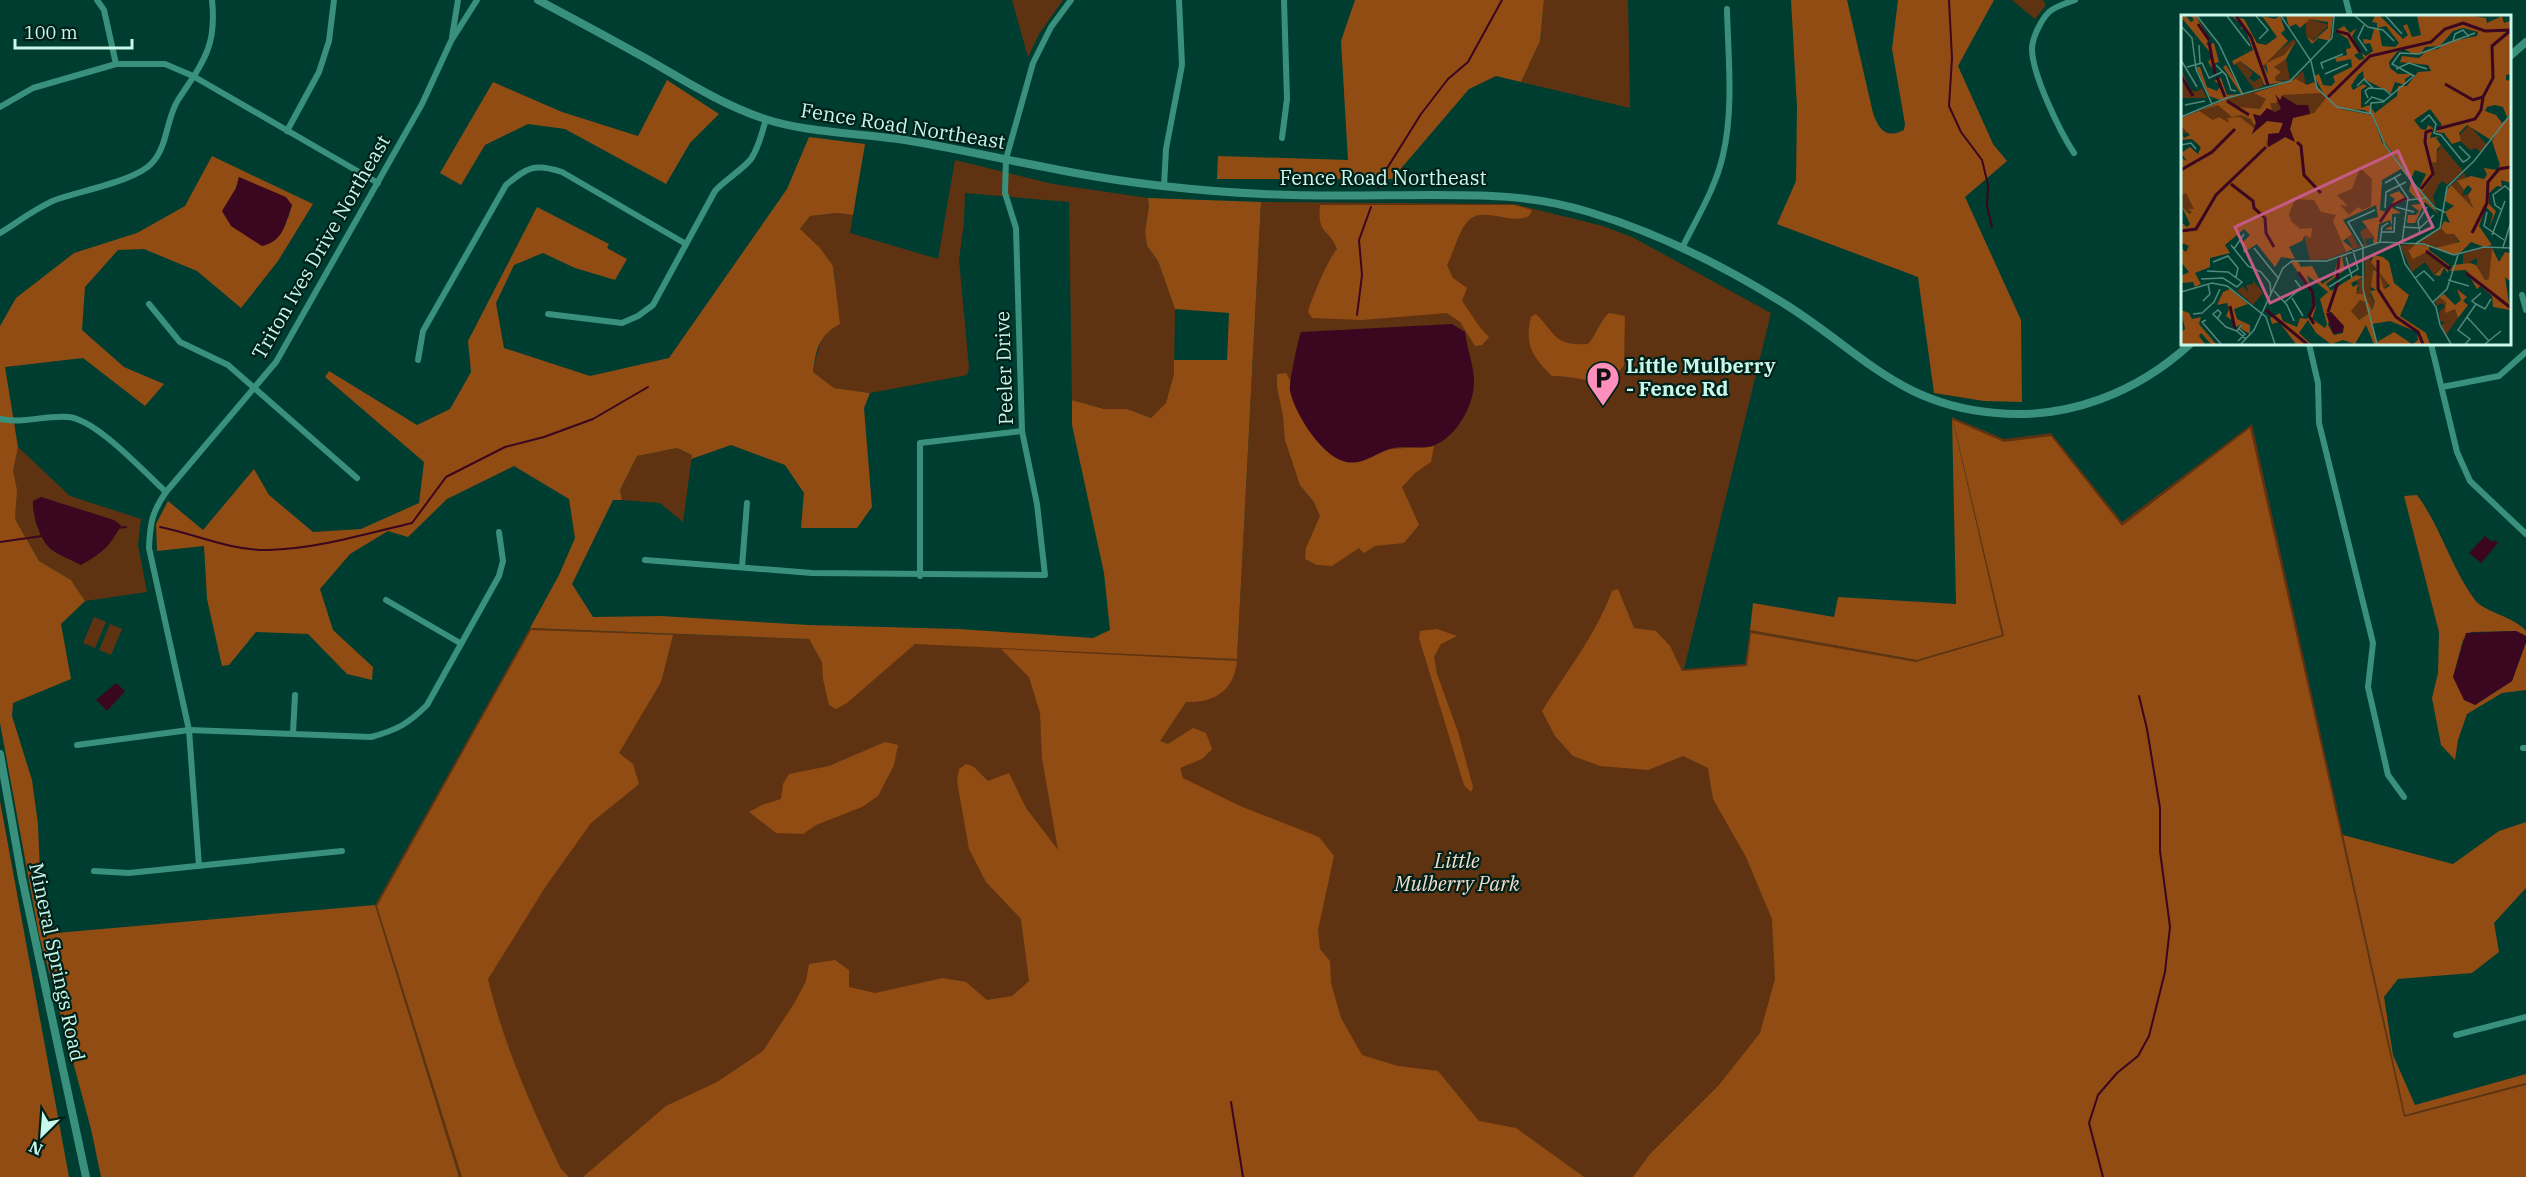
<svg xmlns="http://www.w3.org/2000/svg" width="2526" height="1177" font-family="'IBM Plex Serif',serif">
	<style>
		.green { fill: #5f3311; fill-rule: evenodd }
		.forest { fill: #904c13; fill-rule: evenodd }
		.water { fill: #3a0620 }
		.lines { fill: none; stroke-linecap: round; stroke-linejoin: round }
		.stream { stroke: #3a0620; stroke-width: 2 }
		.minor { stroke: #39917d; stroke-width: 6 }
		.tertiary { stroke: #39917d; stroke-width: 8 }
		.labels { text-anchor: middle; stroke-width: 4.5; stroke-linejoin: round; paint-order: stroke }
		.street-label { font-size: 20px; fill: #c9f8ea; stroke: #00211a }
		.poi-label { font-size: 20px; font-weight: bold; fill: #c9f8ea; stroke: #00211a; text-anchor: start }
		.park-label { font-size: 20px; font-style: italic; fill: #f5ddcd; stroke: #00211a }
		.inset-river { fill: none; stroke: #3a0620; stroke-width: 3 }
		.inset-road { fill: none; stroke: #50887b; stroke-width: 1.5 }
		.view { fill: #c45b86; fill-opacity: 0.15; stroke: #c45b86; stroke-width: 3 }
		.inset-edge { fill: none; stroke: #c9f8ea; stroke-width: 3 }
	</style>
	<rect width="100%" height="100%" fill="#003d31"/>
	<g class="green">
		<polygon points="1012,0 1063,0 1039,34 1028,57"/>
		<polygon points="1544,0 1628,0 1630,108 1521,82 1540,41"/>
		<polygon points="2012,0 2043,0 2046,5 2035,19"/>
		<path d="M955,160L1053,184L1148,198L1149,206L1145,232L1147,246L1158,261L1175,309L1174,374L1166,404L1151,418L1127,409H1104L1072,400L1069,202L965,193L964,222L959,260L969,368L967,375L870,393L834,388L813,372C818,338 842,303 833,268C830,258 808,238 800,229L810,216L837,213L853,215L850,233L938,259Z"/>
		<polygon points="1261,202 1514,204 1603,226 1632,237 1771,313 1684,669 1745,664 1750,630 1917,660 2002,635 1952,417 2004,439 2051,433 2122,522 2252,424 2405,1115 2526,1083 2526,1177 459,1177 375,905 530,628 1050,649 1237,659"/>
		<path d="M18,447L70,496L141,519L138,545L147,592L85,601L71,580L39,561L15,519L16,490L13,471ZM41,497L58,503L70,559L50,549L35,522Z"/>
		<polygon points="677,448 692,455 683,522 660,503 622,500 620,490 637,456"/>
		<polygon points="94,617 106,622 95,648 83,643"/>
		<polygon points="110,624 122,629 111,655 99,650"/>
	</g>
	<g class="forest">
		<polygon points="1355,0 1544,0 1540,41 1521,82 1496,76 1469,89 1392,179 1217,179 1218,156 1348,160 1341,41"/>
		<path d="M1791,0H1847L1873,113C1879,130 1886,139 1904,130L1905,124L1892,49L1898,0H1994L1958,66L1993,144L2007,161L1965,197L2021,320L2022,402L1984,401L1934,393L1918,277L1777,224L1796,181L1797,107Z"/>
		<polygon points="667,80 719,114 690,143 666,184 565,129 528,124 485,145 461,185 440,173 493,82 562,112 638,136"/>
		<path d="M809,137L865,144L853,215L837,213L810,216L800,229L820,248L833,266L840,324C819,335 816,349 813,372L834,388L870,393L864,408L872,507L857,528H801L804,493L785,465L731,445L691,459L692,455L677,448L637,456L620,490L622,500H613L572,584L593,617L661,616L809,625L959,629L1093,638L1110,630L1104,573L1072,425V400L1104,409H1127L1151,418L1166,403L1174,374V360H1227L1229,313L1175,309L1158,261L1147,246L1145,232L1149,206L1148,198L1261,202L1237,659L915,644L847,703L836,709L829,705L823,679L822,662L809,639L530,628L559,575L575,538L569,499L514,466L447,499L408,537L388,531L350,554L320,589L333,630L373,667L372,680L347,674L308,634L256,632L229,665L222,666L207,599L204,546L157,551L156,524L168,501L203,530L254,469L269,495L313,532L361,529L419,503L424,462L325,377L329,371L417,425L450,409L471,372L468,341L537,207L609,244L607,248L627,259L615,280L575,268L543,253L514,265L496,303L504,348L590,376L669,358L787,189Z"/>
		<path d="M212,156L313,204L278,261L241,308L197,271L144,249L118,250L85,287L82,330L124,367L164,384L145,406L83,358L5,367L18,447L13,471L17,490L15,519L39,561L71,580L85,601L61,624L71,679L13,703L12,716L32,780L38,824L41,898L56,933L375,905L459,1177H101L91,1129L39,935L0,723V326L16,298L74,253L137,233L185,206ZM239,177L292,205L288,218L236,188Z"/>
		<path d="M1320,205H1514L1532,210L1529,216C1511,226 1482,204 1467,222C1458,233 1454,252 1447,265L1453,278L1467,288L1462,301C1471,313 1478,327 1489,337L1482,345L1475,346L1460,322L1447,313L1362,320L1312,318L1308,312C1312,298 1328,259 1337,249C1329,227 1317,236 1320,205Z"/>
		<path d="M1609,313L1625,316L1624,365L1612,381C1592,384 1573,375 1552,376C1533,357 1524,345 1531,317L1536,314C1557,335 1554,346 1588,344C1597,334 1599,322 1609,313Z"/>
		<polygon points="1286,373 1290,380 1290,391 1391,449 1434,446 1431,462 1415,473 1402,487 1419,525 1404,543 1375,546 1364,553 1359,548 1332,566 1317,565 1305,559 1306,548 1320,516 1314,502 1300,485 1285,440 1283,416 1277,387 1277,374"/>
		<polygon points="1952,417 2002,635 1917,660 1750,630 1753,603 1834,617 1838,597 1956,604"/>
		<path d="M1953,420L2004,442L2051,436L2122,526L2250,428L2404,1117L2526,1085V1177H1633L1650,1154L1719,1085L1760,1033L1775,979L1772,919L1746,857L1713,799L1708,768L1683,756L1648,770L1600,766L1573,756L1555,736L1542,711C1566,672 1596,635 1612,591L1618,589L1634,628L1656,631L1670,646L1682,671L1747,666L1751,633L1916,662L2004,636Z"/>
		<path d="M2417,495C2441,527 2451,568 2475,600C2484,612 2513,616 2526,631V636L2516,631L2471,632L2463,640L2453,677L2475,705L2512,681L2526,642V690L2502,693L2467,714L2458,740L2455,760L2441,745L2432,698L2438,673L2439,632L2404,496Z"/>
		<polygon points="1437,629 1457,636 1441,644 1434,657 1437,674 1458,732 1473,787 1471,792 1464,785 1419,638 1420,631"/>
		<path d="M531,630L673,635L661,682L619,753L633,764L639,784L591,823L546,886L488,979C504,1046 532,1108 561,1169L569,1177H462L377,906Z"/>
		<path d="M1001,649L1237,661C1234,691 1214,703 1186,702L1160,741L1168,744L1193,728L1206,733L1212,749L1202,759L1180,768L1183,778L1240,806L1319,837L1334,856L1318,930L1320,949L1330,961L1331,983L1341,1018L1362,1055L1398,1066L1438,1071L1479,1121L1516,1128L1584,1177H583L666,1106L717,1082L763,1051L795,1002L806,981L809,964L835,960L849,970V987L875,993L943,978L966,982L987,1000L1012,996L1029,981L1021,919L986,882L969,849L957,781L959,769L966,764L974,767L988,781L1009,773L1026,808L1058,850L1042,758L1040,713L1029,677Z"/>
		<polygon points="885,742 898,745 894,765 878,796 862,807 816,825 803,834 776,833 749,812 762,805 781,799 783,784 789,774 829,766"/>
		<polygon points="0,801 69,1177 0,1177"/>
		<polygon points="2526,822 2526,888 2494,923 2499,952 2472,973 2398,979 2384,997 2393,1055 2415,1105 2526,1074 2526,1083 2405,1115 2343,835 2453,864 2499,831"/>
	</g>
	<g class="water">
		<path d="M239,177L286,197L292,205C285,224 284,241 262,246L231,226L222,211L236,188Z"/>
		<path d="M1452,324L1465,332C1467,349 1474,365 1474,382C1474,405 1457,436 1435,445C1422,451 1404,444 1390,449C1374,454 1361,467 1343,461C1321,455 1293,411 1290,390C1289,382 1298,340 1301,332Z"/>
		<path d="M41,497L114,520L121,525C110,547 102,553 81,565C72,560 59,556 51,549C40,541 32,514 33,501Z"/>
		<polygon points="2485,536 2492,542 2495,540 2498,543 2481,563 2469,553"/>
		<polygon points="2516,631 2526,636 2526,642 2512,681 2475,705 2464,700 2453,677 2466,633"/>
		<polygon points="116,683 125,691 107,711 96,700"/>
	</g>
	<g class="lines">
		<g class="stream">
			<polyline points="1949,0 1952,58 1949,106 1961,132 1982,160 1988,185 1987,206 1992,227"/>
			<polyline points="1378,188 1386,170 1421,114 1448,79 1468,62 1502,0"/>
			<polyline points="1357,315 1362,275 1359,240 1371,207"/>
			<path d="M160,527C195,534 232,551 268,550C316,549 365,534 412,523L446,477L505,447L544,437L593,419L648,387"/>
			<polyline points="117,528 126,527"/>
			<polyline points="0,542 42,536"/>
			<polyline points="1231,1102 1243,1177"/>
			<polyline points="2103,1177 2089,1123 2098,1095 2117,1073 2138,1056 2149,1036 2165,972 2170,927 2160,851 2160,808 2147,729 2139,696"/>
		</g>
		<g class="minor">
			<polyline points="97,0 104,10 116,64"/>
			<polyline points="2346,0 2350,16"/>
			<polyline points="452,37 458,0"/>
			<polyline points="0,107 33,88 116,64 165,64 193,76 378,183"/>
			<polyline points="287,131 319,72 329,41 334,0"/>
			<polyline points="1282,138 1287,99 1284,0"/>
			<path d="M2074,153C2060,132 2032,74 2032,49C2032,38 2041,20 2049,12C2056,6 2067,3 2075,0"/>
			<polyline points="1164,186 1166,149 1182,65 1179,0"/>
			<path d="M0,233C18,222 36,208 55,200C79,191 136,181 152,163C168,146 166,119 178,100C203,62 217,47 212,0"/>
			<path d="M1682,248C1697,218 1716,187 1723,155C1734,108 1728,56 1727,9"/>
			<polyline points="2522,295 2526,310"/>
			<polyline points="149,304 180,342 228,365 357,478"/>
			<path d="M548,314L622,323L638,316L653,305L715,191C725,180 742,170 751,159C759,147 762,133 766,119"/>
			<polyline points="2309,344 2318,383 2319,423 2373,643 2368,687 2388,775 2404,797"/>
			<polyline points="2431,344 2457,452 2470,481 2526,534"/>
			<path d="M418,360L423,331L506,185C528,167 534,163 562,172L686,244"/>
			<polyline points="2442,387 2499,376 2526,352"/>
			<path d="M0,419C23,424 45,415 68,417C96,419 144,472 166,492"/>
			<polyline points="645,560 812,573 1045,575 1037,504 1022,431 1016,228 1005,193 1006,159 1033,63 1051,27 1071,0"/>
			<polyline points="742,567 747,503"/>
			<polyline points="920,576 920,443 1022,431"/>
			<polyline points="386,600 460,643"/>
			<polyline points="293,733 295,695"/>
			<path d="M77,745L189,730L371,737C397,730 408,724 427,705L499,576L503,561L499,532"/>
			<polyline points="2523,748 2526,748"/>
			<path d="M199,866L189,730L149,548C150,523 152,512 166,492L276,362L422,104L451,41L477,0"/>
			<polyline points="94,871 129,873 342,851"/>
			<polyline points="2456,1035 2526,1017"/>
		</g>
		<g class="tertiary">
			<path d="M538,0C574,19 611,39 647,59C685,81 723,105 765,119C808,133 860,133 905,140C960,149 1015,162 1070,172C1133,184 1199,191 1263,194C1319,197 1375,195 1431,195C1488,195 1533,195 1589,212C1659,233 1726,267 1788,306C1863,354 1900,405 1996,413C2068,420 2138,392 2190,344"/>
			<polyline points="2510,56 2526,42"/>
			<polyline points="0,754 22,878 86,1177"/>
		</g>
	</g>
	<defs>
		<g id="parking-pin" transform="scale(1.725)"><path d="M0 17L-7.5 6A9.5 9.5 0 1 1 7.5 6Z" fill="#fe8ebc" stroke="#00211a"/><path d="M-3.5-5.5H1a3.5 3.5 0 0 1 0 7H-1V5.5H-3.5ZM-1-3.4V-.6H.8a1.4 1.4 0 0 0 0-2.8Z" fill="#111"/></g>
	</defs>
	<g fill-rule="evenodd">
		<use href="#parking-pin" x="1603" y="378"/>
	</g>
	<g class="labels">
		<g class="street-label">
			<text transform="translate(903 126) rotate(9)" y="7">Fence Road Northeast</text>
			<text x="1383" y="185">Fence Road Northeast</text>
			<text transform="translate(321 247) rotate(-60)" y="7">Triton Ives Drive Northeast</text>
			<text transform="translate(1004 368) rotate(-92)" y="7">Peeler Drive</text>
			<text transform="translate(57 962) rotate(78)" y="7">Mineral Springs Road</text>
		</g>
		<g class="poi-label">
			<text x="1626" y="373">Little Mulberry<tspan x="1626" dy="23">- Fence Rd</tspan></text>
		</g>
		<g class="park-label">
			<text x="1457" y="868">Little<tspan x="1457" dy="23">Mulberry Park</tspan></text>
		</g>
	</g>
	<g transform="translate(2181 15)">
		<rect width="330" height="330" fill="#003d31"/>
		<path d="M129,4L148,10L131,26L125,20V7ZM113,24L115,28L103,40L85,50V59L82,47ZM105,44L109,65L95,66L93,51ZM59,46L72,58L68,63L73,67L80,62L82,71L64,80L74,75L55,49ZM0,53L9,74L15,77L21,73L26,83H0ZM122,56L125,70L133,67L149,86L170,132L201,165L199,188L153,207L165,237L148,244L129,245L123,220L104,231L114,244L100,242L94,252L64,213L8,256L0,246V236L5,237L8,231L0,228V215L15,212L12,186L13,194L8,199L0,190V180L33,148L7,118H1L0,103L48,83L106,69ZM288,110L306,130L299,137L295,133L289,135L276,123ZM260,130L282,156L266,170L262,166L258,169L252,182L255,192L241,177L253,161L251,146ZM283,158L285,162L276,167L283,175L281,181L287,179L291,186L290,194L270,170ZM184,213H188L193,223L184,224L186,230L172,234L165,220L171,219L177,231L184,229L179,217ZM260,213L273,218L278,228L254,233L236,228ZM235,229L227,238L229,240L234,243L246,237L263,247L267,255L263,252L252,259L244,247L231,257L219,230ZM301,233H311L309,264L304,265L296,253V243L282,251V239ZM184,239L209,268L203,274L198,257L192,255L189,280L194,288L189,296L183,279H174L178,274L176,265L181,264L183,270ZM72,265L82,278L72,290L56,276L62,271L68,278L65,270L72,269ZM258,282L274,294L277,303L265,320L260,310L264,307L259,306L258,297L264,291L261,288L256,291L254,287ZM179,285L184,287L187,299L178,305L169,296Z" fill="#5f3311"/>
		<path d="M5,1L10,7L13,5L10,1H15L28,24L25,30L33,28L38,47L31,49L36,60L27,47L32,41L0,2ZM51,1L63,4L76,28L85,30L96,22L81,1L94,4L99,1L104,15L100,18L107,26L82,51L87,59L85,48L103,40L114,27L105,44L93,52L100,57L94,62L95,66L105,67L83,70L80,62L59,46L53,50L51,46L72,35L64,13L59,14L62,11ZM105,1H152L149,26L137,23L131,29L125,21L132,26L147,13V7L129,4L119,13L115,9L108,12ZM194,1H199L222,24L227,20L222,11L226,9L231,22L240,20L236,1H292L305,3L306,8L321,1L323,8L329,6L330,59L325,60V65L330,66V98L326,102L322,92L314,90L306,92L304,96L315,100L321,108L330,100V168L320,165L321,172L316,171L308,178V189L315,196L308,213L312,199L305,192L298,211L311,230L303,232L290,227L279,238L270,240L254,233L279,227L273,219H265L260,213L263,206L269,208L264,197L273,191L264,186L266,175L270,170L292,193L287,180L291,174L287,170L283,175L276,166L290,161L303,164L306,160L303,153L316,155L319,150L311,126L316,117L310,125L286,110L278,118L280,126L271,129L263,118L254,117L261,110L249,94L233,105L240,114L245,115L247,110L252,113L249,123L259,121L255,123L260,130L256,134L255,148L251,147L253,161L241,177L238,174L245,159L234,155L230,164L203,126L192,100L183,95L159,94L191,100L201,127L258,200L244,187L234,208H226L227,200H235L238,196L230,190L240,189L228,176L230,167L220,154L201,165L199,195L205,197L214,184L208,180L218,176L226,185L210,192L220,198L211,199V215L204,214L211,211L209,205L198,209L196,228L192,229L193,222L181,206L197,202L195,190L162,205L171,219L162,226L172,234L165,237L152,206L155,200L140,197L133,185L114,184L108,199L110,206L119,214L131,213L130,223L124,220L121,226L108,232L114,244L100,242L94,252L76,229L62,238L63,226L69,220L63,214L44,230L49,238L29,243V252L14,258L20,269L14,272L12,267L0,268V261L8,257L0,247V233L5,237L8,231L2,228L0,232V207L6,212L9,209L0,190L8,199L11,197L7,194H13L5,178L0,180V143L6,146L0,138L9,132L17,139L20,132L11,124L0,125V116L3,123L9,120L1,112L0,103L18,96L32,105L38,102L48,108L46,103L59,102L73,113L71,119L86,106L98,105L102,108L98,118L88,119L85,130L88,132L105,122L113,126L109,114L112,102L133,98L145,83L133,61L138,59L142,70L150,71L154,67L152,61L171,52L170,44L156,47L154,43L166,40L165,34L170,33L167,24L154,16L163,11L169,18L176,13L171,21L179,37L173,40L178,45L183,44L181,38L185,41L192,36L189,28L183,29L182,24L190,25L193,14H198L201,31L214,32L218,28L205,11L196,13V8L191,7ZM282,13L297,17L296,21L267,27L257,34L245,36L238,43L221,41L219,47L247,50L250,56L237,57L226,71H217L216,81L194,98L188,90L180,93V75L186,71L182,69L172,75L170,71L177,60L182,56L183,64L210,78L214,67L224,70V64L232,59H217L209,53L208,47L216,37L223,34L234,40L240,38L244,32L259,31L272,16ZM179,153L191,164L190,191L181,195L177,192L168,200L159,190L167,191L156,180L171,174ZM45,50L59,73L61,79L39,85L28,81L15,52H19L26,72L36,76L40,70L33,66L40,63L46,80L60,79L42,52ZM115,64L126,70L133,67L140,78L101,80L100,86L97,83L95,88H89L91,94L79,101L72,99L75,108L73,110L70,104L60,100L51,102L37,90L21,95L45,84L57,92L79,94L85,84L73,78ZM235,229L248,231V235L268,250L267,258L263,253L259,261L253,260L262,252L267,255L266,250L246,237L232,244L227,236ZM311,233L318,247L324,237L330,238V267L324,262L329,295L312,292L311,281L299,271L296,274L285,255L269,256L272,250L289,248L295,250L304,265L308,264ZM169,239L161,242L164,255L145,269L150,276L175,260L183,262L170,268L172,272L177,269L175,279H183L191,295L194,287L189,276L195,275L190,272L192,255L198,257L203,274L209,271L190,247L193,240L202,242L208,247L213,268L228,280L219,301L245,318L249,329H232L237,325L236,317L209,306L191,309L196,327L213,317L231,329H193L185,310L174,329L162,325L150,329L135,318L127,305L118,318L130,329H115L98,307L91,309L89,303L99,298L102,306L116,312L119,303L126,304L132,292L129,275L110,247L116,245L120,252L131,251L141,269L153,261L157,242ZM126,260L147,277L139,284L146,309L144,313L131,304L135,292ZM179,285L184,287L187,299L178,305L170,296ZM150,297L162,311V318L153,320L147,310ZM49,274L67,289L53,294L56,304L69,310V319L59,313L60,309L52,314V306L45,301L48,294L46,288L36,290L42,277ZM276,274L286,282L282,286L287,290L277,303L274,294L264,298L265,287L258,282L263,279L274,290L280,285ZM0,295L8,298L11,304L20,302L18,309L35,329H30L20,318L18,321L24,329H0V317L4,314Z" fill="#904c13" fill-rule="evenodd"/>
		<path d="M94,79L99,85L101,81L116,90H127L129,99L112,103L109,114L114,127L104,122L87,132V119L98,118L102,108L86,106L71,119L75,108L72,99L79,101L86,93L94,97L100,94ZM150,297L163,311L162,317L152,319L145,298Z" fill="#3a0620"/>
		<path class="inset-river" d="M55,1L70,22L87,70M17,9L28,25M155,16L167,19L179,37M28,27L34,59M0,61L12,81M36,62L44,82M264,69L292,85L302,82L312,63L311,31L330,15M147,82L189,41L250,27L264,14L282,8L304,16L330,15M46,86L68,100M256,114L294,104L300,95L302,83M116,127L120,131L123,160L140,178M0,155L31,137L54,114M50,169L72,186L73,193L84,203L85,218L93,232M240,174L252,159L244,127L245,117L251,115M199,207L210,191L226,183M0,216L15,214L35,180L85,132M291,218L306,188L307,167L318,154L330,152M245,236L269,254M197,245V274L215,302L237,317L242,329M117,257L131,276L133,291L128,301L133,309M285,258L330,293M156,264L158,242M49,291L54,314M85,295L126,329M147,297L157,267"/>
		<path class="inset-road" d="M16,1L38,29L62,80M46,1L69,31M75,1L87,15L78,24M100,1L130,46L136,73L156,92L191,99L204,130L230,165L254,193L264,197M174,1L187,12L202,15L213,26M205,1L221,19M183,10L177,23L186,36M0,11L11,23L15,54L31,89M272,26L274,19L282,15L288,22M18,30L19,48M0,45L16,72M35,50L45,60L50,75L55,76M6,52L21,48L28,63L41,57M142,54L140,48L162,39M215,54L228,48L246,54M144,59L167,49M176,71L183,64L192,73M187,83L184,76L188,73L203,74L210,80M184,89L191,82L203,86M4,90L24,86M189,98L190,88L202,87L233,61L211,49L219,38L238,39L294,18M0,102L43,84L109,66L151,23L153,1M240,107L248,100L255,109L253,118L260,120L282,147L286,145M0,130L10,128L15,134M278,131L289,142L286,145M213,162L227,183L221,228M204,168L220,159M227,185L246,183M215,192L233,197M204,193L205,177L225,167M194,195L167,207L182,232V274L196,329M321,195L314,190L312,180L324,171L330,176M306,197L303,211L323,225M222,212L239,213L253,200M200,217H213L214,202M239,219L237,206L246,192M311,220L324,186M199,227L201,212L207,208M218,229L224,249L255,292L259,310L270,329M234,229L259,213L266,172L293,146L330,99M50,230L67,251L80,257L89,268L90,279M322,232L330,207M73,233L98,264M53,234L63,219M165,242L171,263M32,247L47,241L57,253L55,262M234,263L243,256L253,266M20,264L42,263L56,272L61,267L47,257L26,256M267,265L288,271M148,272L177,254L172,235M93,276L106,290L113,306M0,277L31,268L46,271L85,302L94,329M300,278L291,286L295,289L304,294L310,284M111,283L122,301M22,286L29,279L27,269M104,287L120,273L114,265M252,287L266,274L277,240M12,299L21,298L33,287L39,274M286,302L308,326M36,304L40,298L37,295L32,299L45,312L56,316M25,305L21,307L40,329M60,310L56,316L65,324M57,326L64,319L57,313M60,329L73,315L102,253L111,246H146L199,227L243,229L273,240L303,232L330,233M284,329L289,324L277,315L295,289M304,329L320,316"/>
		<path class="view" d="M217,136L252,212L89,288L54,212Z"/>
		<rect width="330" height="330" class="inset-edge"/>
	</g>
	<g transform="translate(42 1135) rotate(205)" stroke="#00211a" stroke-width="4.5" paint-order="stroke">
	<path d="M0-4.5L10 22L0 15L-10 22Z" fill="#c9f8ea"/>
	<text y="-9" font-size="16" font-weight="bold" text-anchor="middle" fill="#c9f8ea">N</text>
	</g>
	<path d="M15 39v9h117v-9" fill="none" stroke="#c9f8ea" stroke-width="3"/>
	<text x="24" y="39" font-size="18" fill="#c9f8ea" stroke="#00211a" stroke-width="4.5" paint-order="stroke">100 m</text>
</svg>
